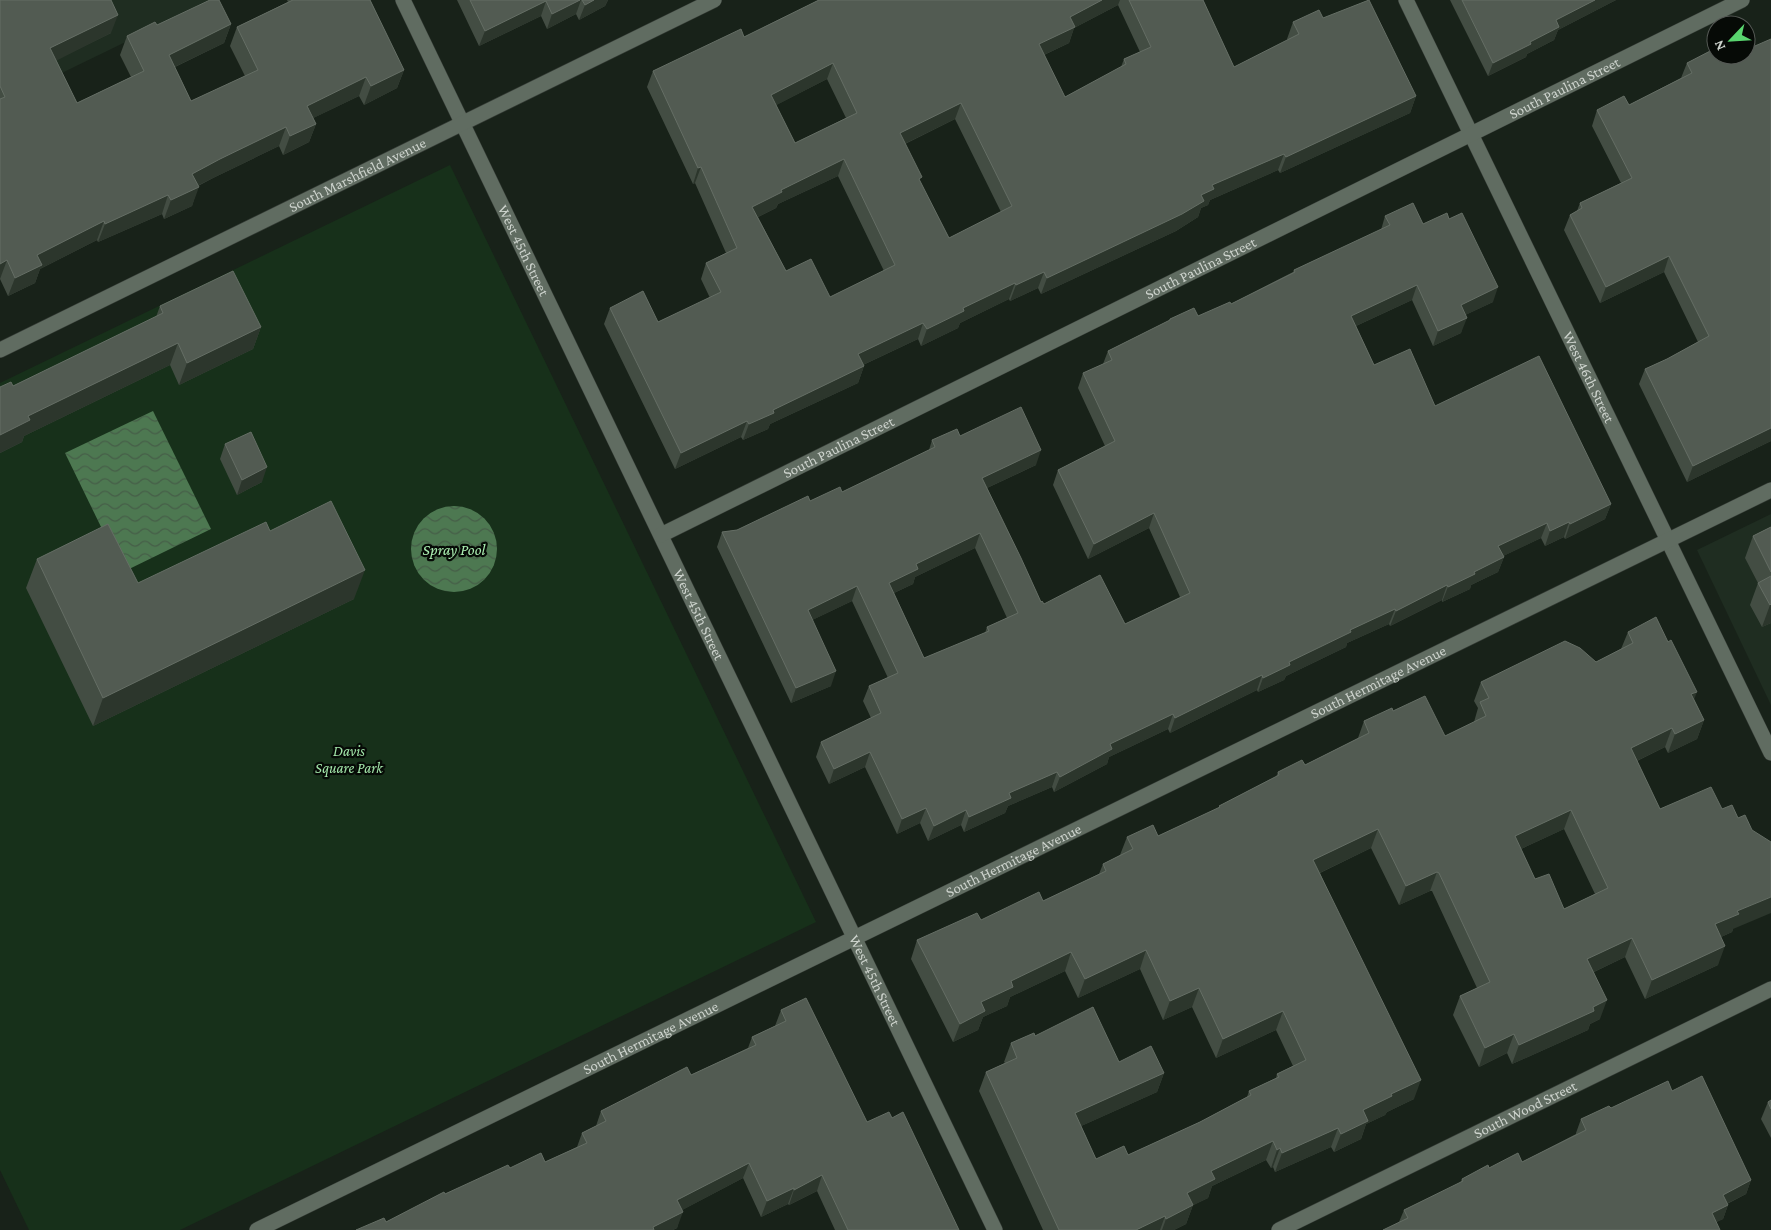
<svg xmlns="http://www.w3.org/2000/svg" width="1771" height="1230" font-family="'Crimson Pro',serif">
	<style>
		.built { fill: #1f2d21 }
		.park { fill: #17301a }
		.water { fill: url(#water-waves) }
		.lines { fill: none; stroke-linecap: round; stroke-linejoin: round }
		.minor-casing { stroke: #343b35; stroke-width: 16 }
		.minor { stroke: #606c61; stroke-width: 15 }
		.wall { fill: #434d43; fill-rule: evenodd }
		.shaded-wall { fill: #2c362c }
		.building { fill: #525b52; stroke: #656e65; fill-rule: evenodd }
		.labels { text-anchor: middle; stroke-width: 4.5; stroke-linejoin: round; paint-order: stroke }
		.street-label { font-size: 15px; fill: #cdd3cd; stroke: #060a06 }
		.park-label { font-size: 15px; font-style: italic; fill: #a2e5a9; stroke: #060a06 }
		.water-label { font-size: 16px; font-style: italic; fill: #aaedb1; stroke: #060a06 }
	</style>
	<defs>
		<pattern id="water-waves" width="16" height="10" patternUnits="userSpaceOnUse" patternTransform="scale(1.25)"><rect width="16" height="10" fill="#4d7851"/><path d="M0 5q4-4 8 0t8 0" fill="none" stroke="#465e48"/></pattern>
	</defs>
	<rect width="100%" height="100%" fill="#182219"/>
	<g class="built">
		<polygon points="0,0 212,0 0,103"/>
		<polygon points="1771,514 1771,705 1697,550"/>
	</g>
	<polygon class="park" points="450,165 816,922 180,1230 29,1230 0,1170 0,383"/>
	<g class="water">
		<polygon points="153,411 211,529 123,572 65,453"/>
		<circle cx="454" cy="549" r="43"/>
	</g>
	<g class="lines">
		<g class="minor-casing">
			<g id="minor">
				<path id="s1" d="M403,0L995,1230"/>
				<path id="s2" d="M1406,0L1771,753"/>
				<path id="s3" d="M0,350L714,0"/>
				<path id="s4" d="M661,535L1742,0"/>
				<path id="s5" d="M257,1230L1771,490"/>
				<path id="s6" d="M1279,1230L1771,989"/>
			</g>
		</g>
		<use href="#minor" class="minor"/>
	</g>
	<g class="wall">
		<polygon points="0,0 111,33 56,60 77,103 131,77 120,55 127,36 157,25 231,24 224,43 175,67 191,101 245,76 230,46 237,27 288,2 287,0 370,0 404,70 397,88 364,105 359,96 313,118 316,124 309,142 283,155 279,146 213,178 198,186 192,206 164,219 162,214 98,242 97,240 40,269 35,283 8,296 0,279"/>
		<polygon points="457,0 608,0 605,6 579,20 576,14 547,29 541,16 479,46"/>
		<path d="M819,0H1203L1234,67L1288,40L1287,39L1293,22L1323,18L1416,96L1410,113L1280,173L1278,170L1210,200L1208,205L1201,208L1198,217L1176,231L1041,294L1038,288L1010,301L1009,299L960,323L958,328L921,346L918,339L863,365L864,366L858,383L770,424L768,429L743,440L741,437L675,469L604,324L610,308L658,322L710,298L701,279L706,263L726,253L695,183L693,184L647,87L653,71L744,37ZM1118,5L1140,52L1124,59L1121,67L1065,97L1044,55L1069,43L1074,28ZM827,79L846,118L795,143L776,105ZM955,119L1001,212L949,238L920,182L905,144ZM838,176L884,271L830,297L786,271L758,217L776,208L778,204Z"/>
		<polygon points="1450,0 1616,0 1558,30 1554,40 1527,54 1526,57 1488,76"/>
		<polygon points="1716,48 1771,441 1687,482 1639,384 1645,369 1667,359 1698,342 1664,272 1600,303 1564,230 1570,215 1577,211 1580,203 1621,183 1592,126 1597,110 1629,105 1681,78 1687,63"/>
		<path d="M1385,216L1423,224L1449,219L1493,302L1465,315L1461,333L1433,346L1412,300L1356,326L1374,365L1435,406L1611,504L1605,519L1565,539L1564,537L1545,546L1541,538L1503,556L1504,557L1498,572L1471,585L1470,589L1442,602V600L1390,626L1389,624L1347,643L1346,647L1286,676L1284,680L1258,692L1257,690L1170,733L1168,729L1109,757L1107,764L1054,792L1052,787L1008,806L1005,813L964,832L961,825L928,841L920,823L897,834L865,767L829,784L816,757L821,742L871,718L863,701L869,686L888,678L852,601L812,620L831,686L791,703L717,547L722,532L737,530L810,501L842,492L929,450L932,440L960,436L1036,465L987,488L1041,602L1044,604L1125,624L1180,597L1149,528L1088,559L1053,485L1058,470L1105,446L1078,388L1083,373L1103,364L1108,351L1169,321L1170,319L1198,316L1231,304L1293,272L1294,270L1381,230ZM975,548L1007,618L987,627L985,633L924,658L894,593L913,584L915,577Z"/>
		<polygon points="160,306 261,327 253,349 179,385 170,365 24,436 22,442 0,453 0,387 13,386 156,317"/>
		<polygon points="225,444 262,482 237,495 220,459"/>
		<polygon points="1771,527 1771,623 1762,627 1750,605 1758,583 1745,558 1753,536"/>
		<polygon points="270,531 354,599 93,726 26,588 37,559 138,583"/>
		<path d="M1628,632L1694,699L1704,720L1697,739L1668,753L1665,747L1637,761L1660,809L1733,929L1732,932L1721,937L1718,965L1645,999L1625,957L1594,972L1600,1019L1590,1024L1588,1030L1512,1064L1507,1053L1479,1067L1453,1015L1460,996L1477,988L1432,891H1430L1399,905L1371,848L1320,873L1414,1099L1387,1112L1385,1115L1366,1124L1361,1139L1334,1152L1331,1147L1275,1172L1273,1167L1271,1168L1266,1160L1212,1186L1208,1198L1193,1205L1186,1224L1174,1230H1043L979,1091L986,1072L1005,1063L1004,1062L1011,1043L1035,1036L1119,1062L1164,1073L1157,1092L1081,1126L1096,1159L1128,1155L1200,1122L1247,1097L1249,1091L1276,1078L1277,1074L1293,1066L1276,1030L1216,1058L1192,1007L1163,1020L1140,969L1078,998L1065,971L1010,997L1007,1006L983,1017L978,1030L953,1042L911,959L917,940L1043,901L1099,874L1103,864L1120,855L1127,837L1158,836L1219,808V806L1276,777L1278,772L1305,765L1358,738L1364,721L1393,711L1445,736L1474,722L1478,708L1474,701L1481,682L1596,662L1621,649ZM1564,829L1595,894L1564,909L1535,879L1521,849Z"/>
		<polygon points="781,1010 867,1122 892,1118 959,1230 835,1230 817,1191 789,1205 788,1204 761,1217 743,1178 682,1210 677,1228 673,1230 356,1230 386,1222 445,1194 510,1168 545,1162 577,1147 582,1133 596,1126 601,1111 691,1075 748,1048 752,1037 775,1026"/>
		<polygon points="1672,1091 1751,1180 1746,1194 1727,1204 1728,1205 1723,1219 1716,1222 1399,1222 1404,1210 1460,1183 1462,1179 1489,1168 1522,1162 1576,1134 1576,1133 1581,1119 1611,1108"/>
		<polygon points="1771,1100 1771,1138 1761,1119 1768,1102"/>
	</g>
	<g class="shaded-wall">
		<polygon points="580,0 581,0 576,14 547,29 552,14"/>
		<polygon points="594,0 608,0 605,6 579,20 585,5"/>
		<polygon points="1102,0 1120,0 1118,5 1074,28 1069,43 1033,60 1039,44 1070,17"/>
		<polygon points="1595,0 1616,0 1558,30 1554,40 1527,54 1526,57 1488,76 1493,63 1530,42 1556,20"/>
		<polygon points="546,1 541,16 479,46 485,31"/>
		<polygon points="118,15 111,33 44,67 50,48"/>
		<polygon points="231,24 224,43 162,73 169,55"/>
		<polygon points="833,63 827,79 765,111 771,95"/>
		<polygon points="404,70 397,88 364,105 371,86"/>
		<polygon points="366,77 359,96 301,124 307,106"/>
		<polygon points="1416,96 1410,113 1280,173 1286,157"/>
		<polygon points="961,103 955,119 894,149 900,133"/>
		<polygon points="316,124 309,142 283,155 290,136"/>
		<polygon points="286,127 279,146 213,178 185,192 192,174 220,159"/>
		<polygon points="1284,154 1278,170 1210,200 1208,205 1201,208 1198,217 1176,231 1041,294 1047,278 1201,195 1212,185"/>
		<polygon points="844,159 838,176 778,204 776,208 746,223 752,207 781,190"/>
		<polygon points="701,167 695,183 693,184 698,168"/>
		<polygon points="199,187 192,206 164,219 171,200"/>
		<polygon points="168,195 162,214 98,242 105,224"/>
		<polygon points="104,221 97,240 40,269 35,283 8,296 15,278 37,255"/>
		<polygon points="1669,256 1664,272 1600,303 1606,287"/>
		<polygon points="7,260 0,279 0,264"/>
		<polygon points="1044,272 1038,288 1010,301 1016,285"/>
		<polygon points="1015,283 1009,299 960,323 958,328 921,346 927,329 963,308"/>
		<polygon points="1417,285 1412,300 1345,331 1351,316"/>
		<polygon points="1498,287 1493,302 1455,320 1461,305"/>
		<polygon points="1467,318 1461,333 1433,346 1438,331"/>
		<polygon points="923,323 918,339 852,370 858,354"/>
		<polygon points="261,327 253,349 179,385 187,363"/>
		<polygon points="178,343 170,365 24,436 22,442 0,453 0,435 28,416"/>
		<polygon points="864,366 858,383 770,424 768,429 743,440 749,424 773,410"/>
		<polygon points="747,421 741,437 675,469 681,453"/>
		<polygon points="1771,428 1771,441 1687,482 1693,466"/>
		<polygon points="1041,450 1036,465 976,493 982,478"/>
		<polygon points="267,467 262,482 237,495 242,480"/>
		<polygon points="1611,504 1605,519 1565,539 1570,524"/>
		<polygon points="1154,513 1149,528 1088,559 1094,544"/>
		<polygon points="1569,522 1564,537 1545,546 1550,531"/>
		<polygon points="1547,523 1541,538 1493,561 1498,546"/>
		<polygon points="980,533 975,548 915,577 913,584 883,598 889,583 916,564"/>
		<polygon points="1504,557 1498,572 1471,585 1470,589 1442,602 1448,587 1474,572"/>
		<polygon points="365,570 354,599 93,726 103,698"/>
		<polygon points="1447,585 1442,600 1390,626 1396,611"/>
		<polygon points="857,586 852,601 802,625 808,610"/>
		<polygon points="1771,604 1771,623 1762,627 1770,605"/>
		<polygon points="1395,609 1389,624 1347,643 1346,647 1286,676 1284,680 1258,692 1263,678 1289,662 1350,630"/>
		<polygon points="836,671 831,686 791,703 796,688"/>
		<polygon points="1262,675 1257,690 1170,733 1175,718"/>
		<polygon points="1697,692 1690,710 1691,694"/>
		<polygon points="1173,714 1168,729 1109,757 1107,764 1054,792 1060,777 1110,744"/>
		<polygon points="1704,720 1697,739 1668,753 1675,734"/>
		<polygon points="1672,728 1665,747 1624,767 1631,748"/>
		<polygon points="870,752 865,767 829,784 834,769"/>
		<polygon points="1057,772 1052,787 1008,806 1005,813 964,832 969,817 1009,793"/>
		<polygon points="926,808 920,823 897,834 902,819"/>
		<polygon points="966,810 961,825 928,841 934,826"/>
		<polygon points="1571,810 1564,829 1508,855 1515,836"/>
		<polygon points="1378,829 1371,848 1307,879 1313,860"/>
		<polygon points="1437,872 1430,891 1399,905 1406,886"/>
		<polygon points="1771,897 1771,913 1733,929 1732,932 1708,943 1715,924 1737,911"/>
		<polygon points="1632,938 1625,957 1581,978 1587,959"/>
		<polygon points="1725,946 1718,965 1645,999 1652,980"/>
		<polygon points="1146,950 1140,969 1078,998 1085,979"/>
		<polygon points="1071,952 1065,971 1010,997 1007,1006 983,1017 978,1030 953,1042 960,1024 981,1002 1011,981"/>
		<polygon points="1199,988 1192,1007 1163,1020 1170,1001"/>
		<polygon points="1607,1000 1600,1019 1590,1024 1588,1030 1512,1064 1519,1045"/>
		<polygon points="1283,1011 1276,1030 1216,1058 1223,1039"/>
		<polygon points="1514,1034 1507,1053 1479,1067 1485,1048"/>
		<polygon points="1164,1073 1157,1092 1068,1132 1075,1113"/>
		<polygon points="1421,1080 1414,1099 1387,1112 1385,1115 1366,1124 1361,1139 1334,1152 1341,1134 1363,1110 1391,1094"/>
		<polygon points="1338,1128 1331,1147 1275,1172 1282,1153"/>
		<polygon points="1273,1141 1266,1160 1212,1186 1208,1198 1180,1212 1187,1193 1211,1171"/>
		<polygon points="1280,1148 1273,1167 1271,1168 1277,1150"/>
		<polygon points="749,1163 743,1178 671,1216 677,1200"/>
		<polygon points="822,1175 817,1191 789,1205 794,1190"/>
		<polygon points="1751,1180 1746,1194 1718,1208 1723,1195"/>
		<polygon points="794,1188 788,1204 761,1217 767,1201"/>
		<polygon points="1193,1205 1186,1224 1174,1230 1162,1230 1166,1219"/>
		<polygon points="1728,1205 1723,1219 1707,1227 1712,1213"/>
		<polygon points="683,1212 677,1228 673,1230 652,1230 653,1227"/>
		<polygon points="1165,1216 1160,1230 1136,1230"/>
	</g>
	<g class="building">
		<polygon points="0,0 111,0 118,15 50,48 77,103 144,71 127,36 155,22 157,25 210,0 219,0 231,24 169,55 191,101 258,70 237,27 293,0 370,0 404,70 371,86 366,77 307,106 316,124 290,136 286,127 220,159 192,174 199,187 171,200 168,195 105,224 104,221 37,255 42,265 15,278 7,260 0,264 0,99 5,97 0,86"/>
		<polygon points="470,0 580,0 552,14 546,1 485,31"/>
		<polygon points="582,0 594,0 585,5"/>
		<path d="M819,0H1102L1070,17L1075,27L1039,44L1065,97L1126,64L1124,59L1151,47L1129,0H1203L1234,67L1299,34L1293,22L1319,10L1323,18L1369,0L1416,96L1286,157L1284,154L1212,185L1214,189L1201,195L1204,201L1182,214L1047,278L1044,272L1016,285L1015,283L963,308L964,311L927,329L923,323L858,354L864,366L773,410L774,413L749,424L747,421L681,453L610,308L643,291L658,322L721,292L706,263L737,248L701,167L698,168L653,71L741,29L744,37ZM833,63L857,113L795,143L771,95ZM961,103L1012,206L949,238L919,179L922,177L900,133ZM844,159L895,265L830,297L811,259L786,271L752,207L782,192L781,190Z"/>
		<polygon points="1462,0 1595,0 1556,20 1559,27 1530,42 1531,44 1493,63"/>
		<polygon points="1771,39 1771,428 1693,466 1645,369 1667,359 1709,336 1669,256 1606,287 1570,215 1582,208 1580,203 1632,178 1597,110 1624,96 1629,105 1692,73 1687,63 1716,48 1716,55 1746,55 1746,45 1748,49"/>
		<path d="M1413,203L1423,224L1447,213L1449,219L1462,213L1498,287L1461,305L1467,318L1438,331L1417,285L1351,316L1374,365L1410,349L1435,406L1539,356L1611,504L1570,524L1569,522L1550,531L1547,523L1498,546L1504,557L1474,572L1475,574L1448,587L1447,585L1396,611L1395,609L1350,630L1351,632L1289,662L1290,665L1263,678L1262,675L1175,718L1173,714L1110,744L1112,749L1060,777L1057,772L1009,793L1011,798L969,817L966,810L934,826L926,808L902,819L870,752L834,769L821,742L881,713L869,686L898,673L857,586L808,610L836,671L796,688L722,532L737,530L808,496L810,501L840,487L842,492L935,447L932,440L957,429L960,436L1021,407L1041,450L982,478L1021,558L1041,602L1042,601L1044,604L1100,575L1125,624L1190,593L1154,513L1094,544L1058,470L1115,441L1083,373L1112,360L1108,351L1170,320V319L1194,308L1198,316L1230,302L1231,304L1295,272L1294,270L1390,225L1385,216ZM980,533L1018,613L987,627L989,631L924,658L889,583L918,569L916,564Z"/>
		<polygon points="233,271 261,327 187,363 178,343 28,416 30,420 0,435 0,387 11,382 13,386 163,313 160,306"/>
		<polygon points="251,432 267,467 242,480 225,444"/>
		<polygon points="331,501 365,570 103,698 37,559 108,524 138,583 266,522 270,531"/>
		<polygon points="1771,527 1771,572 1753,536"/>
		<polygon points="1771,576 1771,604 1770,605 1758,583"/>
		<path d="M1656,617L1668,642L1671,640L1697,692L1691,694L1704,720L1675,734L1672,728L1631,748L1660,809L1711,787L1722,809L1732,805L1738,818L1745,815L1752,830L1771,842V897L1737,911L1739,914L1715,924L1725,946L1652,980L1632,938L1587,959L1607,1000L1593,1007L1594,1011L1519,1045L1514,1034L1485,1048L1460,996L1490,982L1439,873L1437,872L1406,886L1378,829L1313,860L1421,1080L1391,1094L1392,1096L1363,1110L1368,1121L1341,1134L1338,1128L1282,1153L1280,1148L1277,1150L1273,1141L1211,1171L1215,1179L1187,1193L1193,1205L1166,1219L1165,1216L1136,1230H1059L986,1072L1017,1058L1011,1043L1034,1033L1035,1036L1093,1007L1119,1062L1151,1046L1164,1073L1075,1113L1096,1159L1124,1146L1128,1155L1200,1122L1251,1095L1249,1091L1279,1077L1277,1074L1306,1060L1283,1011L1223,1039L1199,988L1170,1001L1146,950L1085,979L1071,952L1011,981L1013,987L981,1002L985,1011L960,1024L917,940L977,913L981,920L1039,892L1043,901L1106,871L1103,864L1133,849L1127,837L1153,825L1158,836L1220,807L1219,806L1279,775L1278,772L1302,760L1305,765L1369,733L1364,721L1392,708L1393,711L1425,696L1445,736L1486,716L1480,702L1489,698L1481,682L1565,641L1580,648L1596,662L1633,643L1628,632ZM1571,810L1608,888L1564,909L1549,874L1535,879L1515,836Z"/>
		<polygon points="806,998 867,1122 889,1112 892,1118 903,1112 959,1230 848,1230 822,1175 794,1190 794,1188 767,1201 749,1163 677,1200 683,1212 653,1227 654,1230 356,1230 384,1218 386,1222 444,1192 445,1194 508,1165 510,1168 541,1153 545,1162 587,1143 582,1133 606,1121 601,1111 687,1067 691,1075 756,1045 752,1037 786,1021 781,1010"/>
		<polygon points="1702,1076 1751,1180 1723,1195 1728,1205 1712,1213 1720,1230 1383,1230 1408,1218 1404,1210 1463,1181 1462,1179 1488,1165 1489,1168 1518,1153 1522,1162 1586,1130 1581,1119 1609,1106 1611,1108 1668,1081 1672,1091"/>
		<polygon points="1771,1100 1771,1109 1768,1102"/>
	</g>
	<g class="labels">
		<g class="street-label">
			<text dy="5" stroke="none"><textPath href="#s4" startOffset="1008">South Paulina Street</textPath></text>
			<text dy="5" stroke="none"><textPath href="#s3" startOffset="398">South Marshfield Avenue</textPath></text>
			<text dy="5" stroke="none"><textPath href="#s1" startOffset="278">West 45th Street</textPath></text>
			<text dy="5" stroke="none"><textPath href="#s4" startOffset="602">South Paulina Street</textPath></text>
			<text dy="5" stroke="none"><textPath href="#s2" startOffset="419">West 46th Street</textPath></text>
			<text dy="5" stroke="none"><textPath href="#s4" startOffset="198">South Paulina Street</textPath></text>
			<text dy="5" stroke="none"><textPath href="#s1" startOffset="682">West 45th Street</textPath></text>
			<text dy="5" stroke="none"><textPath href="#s5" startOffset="1248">South Hermitage Avenue</textPath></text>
			<text dy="5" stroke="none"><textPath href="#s5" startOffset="842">South Hermitage Avenue</textPath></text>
			<text dy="5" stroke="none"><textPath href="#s1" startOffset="1088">West 45th Street</textPath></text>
			<text dy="5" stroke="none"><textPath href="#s5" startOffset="438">South Hermitage Avenue</textPath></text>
			<text dy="5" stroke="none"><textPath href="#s6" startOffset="274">South Wood Street</textPath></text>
		</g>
		<g class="park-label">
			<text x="349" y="756">Davis<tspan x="349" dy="17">Square Park</tspan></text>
		</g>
		<g class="water-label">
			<text x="454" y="555">Spray Pool</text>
		</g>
	</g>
	<g transform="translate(1731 40) rotate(245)"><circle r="24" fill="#060a06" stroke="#565a56"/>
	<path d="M0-4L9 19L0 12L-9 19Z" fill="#59d56f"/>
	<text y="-8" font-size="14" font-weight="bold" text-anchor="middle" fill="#cdd3cd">N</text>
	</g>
</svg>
